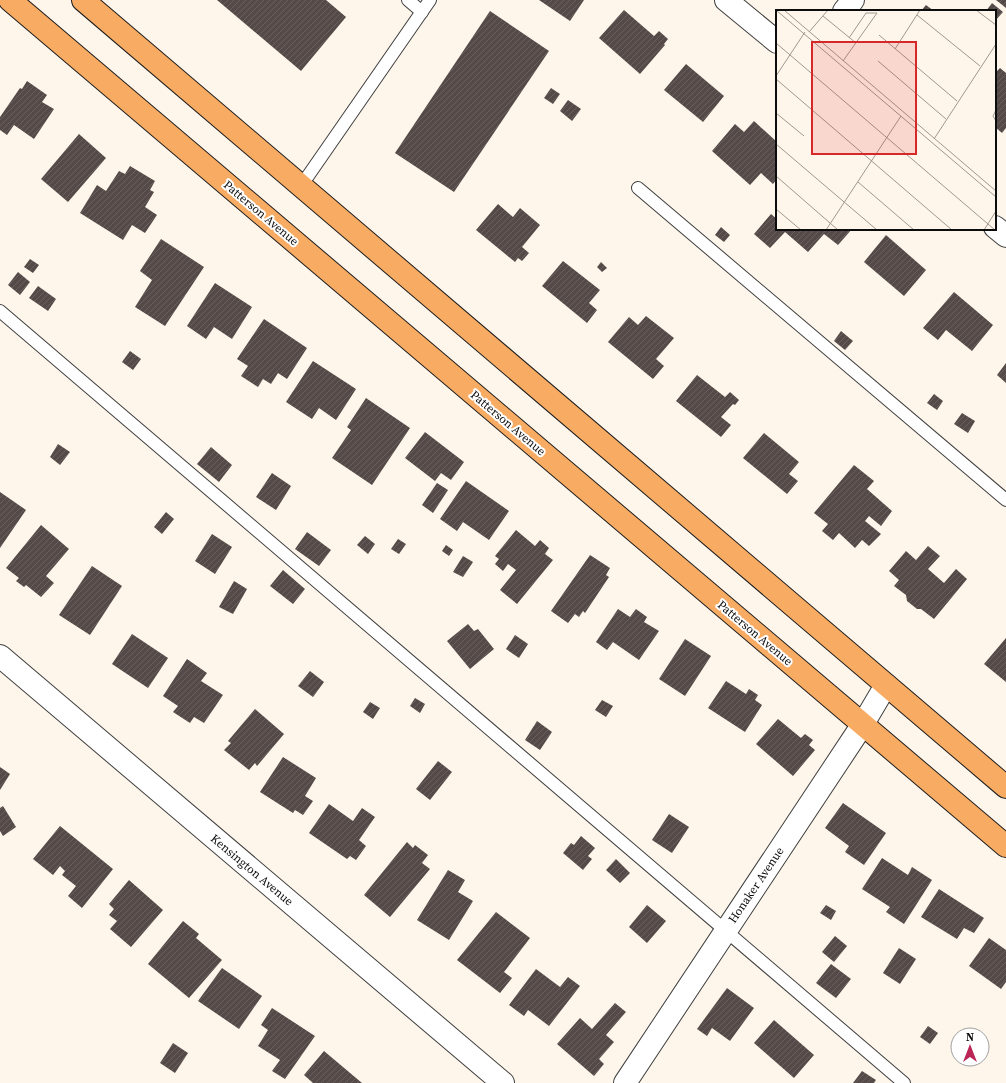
<svg xmlns="http://www.w3.org/2000/svg" width="1006" height="1083" font-family="'Source Serif 4',serif">
	<style>
		.building { fill: url(#building-hatch) }
		.lines { fill: none; stroke-linecap: round; stroke-linejoin: round }
		.lane-casing { stroke: #3f3f3f; stroke-width: 14 }
		.street-casing { stroke: #3f3f3f; stroke-width: 24 }
		.primary-casing { stroke: #1d1d1d; stroke-width: 24 }
		.lane { stroke: #fff; stroke-width: 12 }
		.street { stroke: #fff; stroke-width: 22 }
		.primary { stroke: #f8ab62; stroke-width: 22 }
		.labels { text-anchor: middle; stroke-width: 4; stroke-linejoin: round; paint-order: stroke }
		.street-label { font-size: 12px; fill: #0c0c0c; stroke: #fff }
		.inset-road { fill: none; stroke: #9e9892; stroke-width: 1 }
		.view { fill: #d62828; fill-opacity: 0.15; stroke: #d62828; stroke-width: 2 }
		.inset-edge { fill: none; stroke: #0c0c0c; stroke-width: 2 }
	</style>
	<defs>
		<pattern id="building-hatch" width="6" height="6" patternUnits="userSpaceOnUse"><rect width="6" height="6" fill="#554a48"/><path d="M-1 1l2-2M0 6l6-6M5 7l2-2" fill="none" stroke="#68605e"/></pattern>
	</defs>
	<rect width="100%" height="100%" fill="#fff6eb"/>
	<g class="building">
		<polygon points="217,0 326,0 346,17 301,71"/>
		<polygon points="539,0 584,0 570,21"/>
		<polygon points="996,0 1006,0 1006,8"/>
		<polygon points="992,3 1003,12 995,21 995,11 986,11"/>
		<polygon points="926,5 934,11 921,11"/>
		<polygon points="624,10 654,36 659,31 668,39 664,44 665,45 640,74 599,38"/>
		<polygon points="490,11 549,51 454,192 395,153"/>
		<polygon points="686,64 724,96 703,122 664,90"/>
		<polygon points="1000,68 1006,73 1006,128 1002,133 995,127 995,73"/>
		<polygon points="27,81 47,95 42,102 54,109 34,139 14,125 7,135 0,130 0,117 20,88 22,89"/>
		<polygon points="551,88 560,94 553,104 544,98"/>
		<polygon points="568,100 581,109 572,121 560,111"/>
		<polygon points="754,121 777,142 777,179 773,184 761,173 750,185 712,151 735,124 744,132"/>
		<polygon points="79,134 106,158 68,202 41,179"/>
		<polygon points="130,166 155,181 150,190 154,192 145,207 157,215 145,233 132,225 123,240 80,213 97,185 106,191 119,171 125,174"/>
		<polygon points="498,204 513,217 520,208 540,225 522,247 529,253 522,261 518,258 515,262 476,230"/>
		<polygon points="771,214 777,219 777,229 852,229 838,245 824,234 808,252 785,232 770,248 754,234"/>
		<polygon points="721,227 730,235 724,242 715,235"/>
		<polygon points="886,235 926,270 904,296 864,262"/>
		<polygon points="161,239 204,267 165,326 135,307 152,280 140,271"/>
		<polygon points="30,259 39,265 33,273 24,267"/>
		<polygon points="563,261 600,290 589,303 597,310 587,323 542,286"/>
		<polygon points="601,262 607,268 602,272 597,267"/>
		<polygon points="18,272 30,282 20,295 8,285"/>
		<polygon points="215,283 252,307 232,339 214,327 206,339 187,326"/>
		<polygon points="38,286 56,299 48,311 29,298"/>
		<polygon points="954,292 993,325 972,351 946,330 938,340 923,328"/>
		<polygon points="646,316 674,338 656,359 664,366 653,379 608,342 629,317 638,325"/>
		<polygon points="264,319 307,348 287,379 278,373 271,384 263,379 258,387 241,376 248,366 237,359"/>
		<polygon points="841,331 853,341 845,350 834,341"/>
		<polygon points="130,351 141,359 133,370 122,362"/>
		<polygon points="313,361 356,389 336,420 319,408 312,419 286,402"/>
		<polygon points="1006,363 1006,383 997,375"/>
		<polygon points="697,375 725,397 730,392 739,400 735,405 733,404 721,417 731,425 721,437 676,401"/>
		<polygon points="934,394 943,401 937,410 927,403"/>
		<polygon points="366,398 410,428 372,485 332,458 351,430 347,427"/>
		<polygon points="962,413 975,421 968,433 954,424"/>
		<polygon points="425,432 464,462 451,480 441,473 435,481 405,458"/>
		<polygon points="764,433 799,462 789,474 798,481 787,494 743,458"/>
		<polygon points="58,444 70,452 60,465 50,457"/>
		<polygon points="211,447 232,465 219,482 197,464"/>
		<polygon points="854,465 874,481 867,489 892,511 881,526 869,516 865,521 881,534 869,546 862,540 855,548 839,533 833,540 822,531 828,524 814,513"/>
		<polygon points="272,473 291,486 276,510 256,497"/>
		<polygon points="466,481 509,511 489,540 463,522 457,531 440,519"/>
		<polygon points="437,483 448,490 433,513 422,505"/>
		<polygon points="0,492 26,510 0,548"/>
		<polygon points="166,512 174,519 162,534 154,527"/>
		<polygon points="41,525 69,549 46,576 54,583 41,597 26,585 24,587 16,581 19,578 6,568"/>
		<polygon points="516,530 535,546 540,540 549,548 545,554 553,560 517,604 500,590 516,570 508,564 503,571 495,564 499,559 495,556"/>
		<polygon points="307,532 331,550 319,566 295,549"/>
		<polygon points="212,534 232,547 215,574 195,561"/>
		<polygon points="365,536 375,544 368,554 357,545"/>
		<polygon points="398,539 406,544 399,554 391,549"/>
		<polygon points="446,545 453,550 449,556 442,551"/>
		<polygon points="928,546 940,556 928,569 944,583 956,569 967,579 934,619 921,609 917,609 907,601 906,595 894,586 899,580 889,571 906,551 916,560"/>
		<polygon points="590,555 610,568 606,575 609,577 585,613 583,611 579,617 575,614 568,623 551,611"/>
		<polygon points="463,556 473,562 463,577 453,572"/>
		<polygon points="92,566 122,586 90,635 59,615"/>
		<polygon points="283,570 305,589 293,604 270,586"/>
		<polygon points="234,581 247,589 233,614 219,607"/>
		<polygon points="618,609 630,617 636,609 647,617 644,622 659,631 639,660 613,642 607,650 596,642"/>
		<polygon points="468,624 474,631 478,629 494,649 470,669 447,641"/>
		<polygon points="132,634 168,658 148,688 112,664"/>
		<polygon points="515,635 528,644 519,658 506,649"/>
		<polygon points="1006,638 1006,682 984,664"/>
		<polygon points="685,639 711,656 685,696 659,679"/>
		<polygon points="187,659 207,673 201,681 223,695 204,723 194,717 190,723 173,712 178,706 163,696"/>
		<polygon points="310,671 324,682 313,697 298,686"/>
		<polygon points="726,681 746,694 749,689 758,695 755,700 762,705 745,732 708,708"/>
		<polygon points="415,698 425,704 420,713 410,706"/>
		<polygon points="602,700 613,706 606,717 595,710"/>
		<polygon points="370,702 380,708 373,719 363,712"/>
		<polygon points="255,709 284,734 257,766 255,763 249,770 224,750 231,743 228,741"/>
		<polygon points="778,719 801,738 805,734 813,740 809,745 815,750 793,776 756,744"/>
		<polygon points="537,721 552,732 540,750 525,740"/>
		<polygon points="283,757 316,778 305,796 313,801 303,815 295,810 293,813 260,792"/>
		<polygon points="438,761 452,772 430,800 416,789"/>
		<polygon points="0,767 10,774 0,790"/>
		<polygon points="843,803 886,833 864,865 845,852 849,846 825,828"/>
		<polygon points="329,804 353,821 362,808 375,817 359,840 366,846 356,860 350,856 347,859 309,833"/>
		<polygon points="3,806 16,827 3,836 0,831 0,808"/>
		<polygon points="669,814 689,827 672,853 652,840"/>
		<polygon points="60,826 113,869 82,908 68,896 76,886 62,875 65,871 60,866 53,875 33,859"/>
		<polygon points="581,836 595,848 588,856 592,859 583,870 563,853 571,843 574,845"/>
		<polygon points="407,842 413,848 415,845 428,855 422,863 430,869 390,917 364,895"/>
		<polygon points="882,858 908,875 912,867 932,880 904,924 886,912 890,907 862,889"/>
		<polygon points="616,859 630,873 620,883 606,870"/>
		<polygon points="448,870 465,880 458,892 473,901 449,940 417,920"/>
		<polygon points="129,880 163,910 131,947 110,929 117,921 109,915 114,909 109,904"/>
		<polygon points="939,889 984,918 974,933 964,928 957,939 921,917"/>
		<polygon points="647,905 666,921 647,943 629,927"/>
		<polygon points="826,905 836,911 831,920 820,913"/>
		<polygon points="496,912 530,938 504,972 512,978 500,993 457,960"/>
		<polygon points="183,921 199,934 196,938 222,960 189,998 148,964"/>
		<polygon points="835,936 847,946 834,962 822,952"/>
		<polygon points="989,938 1006,950 1006,982 1001,989 969,966"/>
		<polygon points="899,948 916,959 900,984 883,973"/>
		<polygon points="831,964 851,979 836,998 816,983"/>
		<polygon points="222,968 262,996 239,1029 198,1001"/>
		<polygon points="536,969 560,987 568,977 580,986 549,1026 528,1010 524,1016 509,1005"/>
		<polygon points="727,988 754,1008 730,1041 712,1028 707,1036 697,1029"/>
		<polygon points="615,1003 626,1012 606,1035 614,1042 599,1059 604,1064 594,1076 557,1044 580,1018 592,1029"/>
		<polygon points="272,1008 315,1036 285,1079 272,1071 280,1060 258,1046 268,1030 261,1025"/>
		<polygon points="774,1020 814,1055 794,1078 754,1043"/>
		<polygon points="928,1026 938,1033 930,1044 920,1037"/>
		<polygon points="173,1043 188,1053 175,1073 160,1063"/>
		<polygon points="324,1051 362,1083 313,1083 304,1075"/>
		<polygon points="862,1071 876,1080 874,1083 853,1083"/>
	</g>
	<g class="lines">
		<g class="lane-casing">
			<g id="lane">
				<polyline points="408,0 422,12"/>
				<polyline points="301,186 430,0"/>
				<polyline points="638,188 1006,500"/>
				<polyline points="0,311 904,1083"/>
			</g>
		</g>
		<g class="street-casing">
			<g id="street">
				<polyline points="726,0 777,42"/>
				<polyline points="844,11 853,0"/>
				<polyline points="995,227 1006,236"/>
				<polyline points="0,656 503,1083"/>
				<polyline points="625,1083 863,724 886,685"/>
			</g>
		</g>
		<g class="primary-casing">
			<g id="primary">
				<polyline points="10,0 1006,846"/>
				<polyline points="83,0 1006,787"/>
			</g>
		</g>
		<use href="#lane" class="lane"/>
		<use href="#street" class="street"/>
		<use href="#primary" class="primary"/>
	</g>
	<g class="labels">
		<g class="street-label">
			<text transform="translate(261 213) rotate(40)" y="4">Patterson Avenue</text>
			<text transform="translate(508 423) rotate(40)" y="4">Patterson Avenue</text>
			<text transform="translate(755 633) rotate(40)" y="4">Patterson Avenue</text>
			<text transform="translate(252 870) rotate(40)" y="4">Kensington Avenue</text>
			<text transform="translate(756 885) rotate(-56)" y="4">Honaker Avenue</text>
		</g>
	</g>
	<g transform="translate(776 10)">
		<rect width="220" height="220" fill="#fff6eb"/>
		<path class="inset-road" d="M0,0L220,187M8,0L220,181M200,0L220,15M141,5L204,56M47,6L80,33M33,22L52,0M103,25L181,91M0,33L219,220M119,39L144,0M67,51L101,3H90L73,28M102,51L170,109M0,66L29,22M0,69L176,220M220,100L217,106L220,111M0,103L28,126M158,129L220,34M0,134L101,220M0,166L62,220M82,172L138,220M0,199L25,220M50,220L125,106M208,220L220,201"/>
		<path class="view" d="M36,32H140V144H36Z"/>
		<rect width="220" height="220" class="inset-edge"/>
	</g>
	<g transform="translate(970 1047)"><circle r="19" fill="#ffffff" stroke="#9e9e9e"/>
	<path d="M0-3L7 15L0 10L-7 15Z" fill="#bb2555"/>
	<text y="-6" font-size="11" font-weight="bold" text-anchor="middle" fill="#0c0c0c">N</text>
	</g>
</svg>
